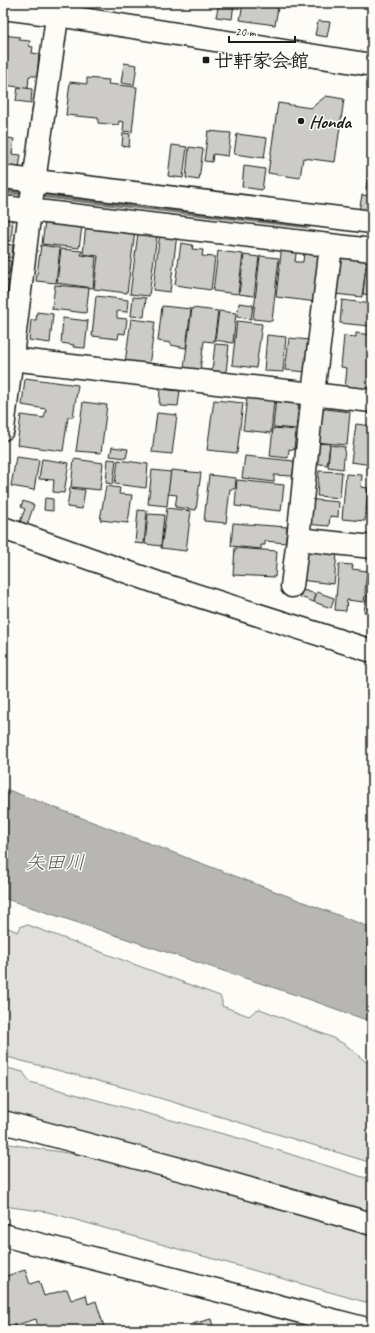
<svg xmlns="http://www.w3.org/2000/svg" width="375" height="1333" font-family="Caveat,'Klee One',sans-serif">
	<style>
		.green { fill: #e0dfdb; stroke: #7e7e7c }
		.water { fill: #b7b6b2; stroke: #797876 }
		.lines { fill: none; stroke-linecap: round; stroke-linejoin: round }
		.stream { stroke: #797876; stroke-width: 7 }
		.building { fill: #cccbc8; stroke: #1c1c1c }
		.minor-casing { stroke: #1c1c1c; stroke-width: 25 }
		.minor { stroke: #fdfcf7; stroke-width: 22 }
		.poi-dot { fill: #1c1c1c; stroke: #fdfcf7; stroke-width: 1.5 }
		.labels { text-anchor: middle; stroke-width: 3; stroke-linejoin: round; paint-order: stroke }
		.poi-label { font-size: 19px; font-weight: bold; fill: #1c1c1c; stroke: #fdfcf7; text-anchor: start }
		.water-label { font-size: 20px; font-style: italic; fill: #5a5a58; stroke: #fdfcf7 }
	</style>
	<rect width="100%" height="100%" fill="#fdfcf7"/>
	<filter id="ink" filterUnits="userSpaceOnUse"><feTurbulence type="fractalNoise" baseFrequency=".025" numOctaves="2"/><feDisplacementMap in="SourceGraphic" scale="8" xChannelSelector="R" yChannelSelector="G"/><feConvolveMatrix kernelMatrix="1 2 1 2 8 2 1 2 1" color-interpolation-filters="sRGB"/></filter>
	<g filter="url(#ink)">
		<g class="green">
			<polygon points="28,925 220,996 222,1001 222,1006 249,1016 256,1010 260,1009 331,1037 346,1045 372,1067 372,1163 133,1090 3,1056 3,926 18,932 21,926"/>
			<polygon points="3,1067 23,1072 30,1082 242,1139 372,1180 372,1213 3,1112"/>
			<polygon points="3,1143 93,1157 277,1205 372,1233 372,1304 48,1212 3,1206"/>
		</g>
		<polygon class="water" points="3,788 372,928 372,1022 308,999 3,898"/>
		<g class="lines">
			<polyline class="stream" points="3,190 308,225"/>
		</g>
		<g class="building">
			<polygon points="219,3 234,3 232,19 216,17"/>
			<polygon points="243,3 272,3 272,6 278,8 275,25 240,20"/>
			<polygon points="318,21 330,22 327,37 315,35"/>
			<polygon points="3,35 20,37 19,40 30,41 29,46 33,47 32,53 39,54 37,76 29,76 28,88 3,85"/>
			<polygon points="124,63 137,65 134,85 121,83"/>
			<polygon points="87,78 109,80 108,84 137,87 132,132 123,131 124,122 119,121 118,125 98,123 98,118 66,115 70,82 87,84"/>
			<polygon points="18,87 32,89 31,103 16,101"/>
			<polygon points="326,96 344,99 335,162 303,158 300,178 268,173 278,103 311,108"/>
			<polygon points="208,131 231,133 228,156 213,154 212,162 204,161"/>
			<polygon points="123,133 130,134 129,147 122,146"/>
			<polygon points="237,134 267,138 264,158 234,154"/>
			<polygon points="3,137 14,139 12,154 21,155 19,169 3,167"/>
			<polygon points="172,145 187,147 183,178 168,176"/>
			<polygon points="189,147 203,149 199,180 186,178"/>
			<polygon points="370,156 372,156 372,190 366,189"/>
			<polygon points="244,166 265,169 262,190 242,187"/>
			<polygon points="362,195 372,196 372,213 359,211"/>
			<polygon points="3,217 13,218 11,241 3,240"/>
			<polygon points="45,221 82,226 79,248 42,244"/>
			<polygon points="86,224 135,231 127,293 94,289 98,256 83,254"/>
			<polygon points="160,232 177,234 170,292 153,290"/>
			<polygon points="138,233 157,235 149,296 130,294"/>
			<polygon points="181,243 193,245 192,249 203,250 202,256 215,257 211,290 175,285"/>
			<polygon points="3,244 13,245 12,258 3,257"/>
			<polygon points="282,244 297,246 295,262 303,262 304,252 322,254 317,302 276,297"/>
			<polygon points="41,245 60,248 56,283 36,281"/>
			<polygon points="61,249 82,251 81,255 96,257 93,288 57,283"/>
			<polygon points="218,251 243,254 238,294 213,291"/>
			<polygon points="244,255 259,257 254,296 239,294"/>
			<polygon points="260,256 279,258 272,321 253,319"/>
			<polygon points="339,256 367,259 362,297 335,294"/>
			<polygon points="3,259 11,261 9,274 3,274"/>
			<polygon points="366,267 372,267 372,295 363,294"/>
			<polygon points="3,280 9,281 7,297 3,296"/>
			<polygon points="55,285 89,288 86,313 52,309"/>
			<polygon points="96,296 128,300 127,312 117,311 117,318 127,319 125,334 119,333 118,339 92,336"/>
			<polygon points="133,297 146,298 144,317 131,316"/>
			<polygon points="342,300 372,304 372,334 368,333 369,326 340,323"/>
			<polygon points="239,303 253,305 251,319 237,317"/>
			<polygon points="162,306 191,309 186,348 171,345 171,343 158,341"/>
			<polygon points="192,308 218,311 214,342 204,341 200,370 184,368"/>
			<polygon points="219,311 236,313 233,343 215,340"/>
			<polygon points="37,312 53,314 50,343 29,340 31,320 36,320"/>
			<polygon points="63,318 88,321 85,348 73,347 74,345 61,343"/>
			<polygon points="131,319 155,322 149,366 125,363"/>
			<polygon points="237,321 262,324 256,368 232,365"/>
			<polygon points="356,333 372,335 372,363 369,391 345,389 347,368 341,367 344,336 356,337"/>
			<polygon points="267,335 286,337 283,372 264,371"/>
			<polygon points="289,338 310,340 306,372 285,370"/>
			<polygon points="215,344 229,345 226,372 212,371"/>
			<polygon points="25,378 78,385 73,417 68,417 63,451 17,445 21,415 44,418 46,409 22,405"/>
			<polygon points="160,389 180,391 178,406 159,405"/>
			<polygon points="247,398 274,401 271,433 243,430"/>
			<polygon points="276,399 299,402 296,429 273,427"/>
			<polygon points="214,400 243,403 237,453 207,450"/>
			<polygon points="83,402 107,405 101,453 76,451"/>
			<polygon points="318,408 350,412 347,445 315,442"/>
			<polygon points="157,413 177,415 172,454 152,452"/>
			<polygon points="356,424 372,426 372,465 351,462"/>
			<polygon points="273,428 296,430 294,450 289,449 288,458 270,456"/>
			<polygon points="316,443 330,444 327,465 313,463"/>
			<polygon points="330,445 345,447 343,469 328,467"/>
			<polygon points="112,447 128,449 126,458 110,456"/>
			<polygon points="245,456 294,461 293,476 274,475 274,482 242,478"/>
			<polygon points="16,457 39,460 34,490 11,486"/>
			<polygon points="42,459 69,463 64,493 53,492 54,480 39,479"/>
			<polygon points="74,459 103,463 100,490 71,487"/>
			<polygon points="108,459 116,460 113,484 106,483"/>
			<polygon points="118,460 148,464 146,488 115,484"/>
			<polygon points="152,470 171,472 167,506 148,504"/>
			<polygon points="171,470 201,473 196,510 175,507 177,495 168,494"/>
			<polygon points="319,471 342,472 340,498 317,496"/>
			<polygon points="346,474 362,475 361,487 368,488 365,521 342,519"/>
			<polygon points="209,475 236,478 235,489 230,489 226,523 204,521"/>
			<polygon points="370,478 372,478 372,517 367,516"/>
			<polygon points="237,480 284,485 281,511 235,506"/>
			<polygon points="106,486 120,488 119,494 132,495 128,523 100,520"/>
			<polygon points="70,488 85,490 82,509 67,507"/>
			<polygon points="45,498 53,499 53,511 44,510"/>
			<polygon points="306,499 339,502 338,517 330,516 329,526 304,524"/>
			<polygon points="23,501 34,505 27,525 20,522 25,509 21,507"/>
			<polygon points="167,508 191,511 186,551 161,548"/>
			<polygon points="138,510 147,511 144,544 135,543"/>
			<polygon points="148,514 164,515 161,546 145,544"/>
			<polygon points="233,523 287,527 286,543 265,541 265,545 261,545 261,549 231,546"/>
			<polygon points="235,548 277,551 275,577 233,575"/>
			<polygon points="306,550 337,553 334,584 299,580"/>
			<polygon points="370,560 372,561 372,586 368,585"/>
			<polygon points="339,564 353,565 352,569 367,571 364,602 347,600 346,611 335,610"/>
			<polygon points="368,586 372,586 372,613 364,612"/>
			<polygon points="303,590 316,594 314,602 300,597"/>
			<polygon points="317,592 334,598 331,608 314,602"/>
			<polygon points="25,1270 30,1284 39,1281 44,1296 67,1289 71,1300 86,1295 88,1304 96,1301 105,1330 39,1330 36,1319 3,1329 3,1277"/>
			<polygon points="211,1319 214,1330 194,1330 192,1324"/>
		</g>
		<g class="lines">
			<g class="minor-casing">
				<g id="minor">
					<polyline points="3,8 57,15 372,65"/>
					<polyline points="3,177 372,222"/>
					<polyline points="3,207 372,250"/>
					<polyline points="331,246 313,394 298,539 372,547"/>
					<polyline points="3,358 372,401"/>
					<polyline points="3,429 30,210 59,3"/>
					<polyline points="3,528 164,585 372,651"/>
					<polyline points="292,586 298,539"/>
					<polyline points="3,1122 183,1170 372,1224"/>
					<polyline points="3,1235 371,1330"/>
				</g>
			</g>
			<use href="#minor" class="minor"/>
		</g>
	</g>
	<g class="poi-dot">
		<rect x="202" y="56" width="8" height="8" rx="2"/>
		<circle cx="301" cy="121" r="4"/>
	</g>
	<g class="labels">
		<g class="poi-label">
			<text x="214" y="67">廿軒家会館</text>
			<text x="309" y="128">Honda</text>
		</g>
		<g class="water-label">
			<text x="55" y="869">矢田川</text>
		</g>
	</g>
	<rect width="375" height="1333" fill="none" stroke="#fdfcf7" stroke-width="16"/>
	<rect x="8" y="8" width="359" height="1317" fill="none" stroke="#1c1c1c" stroke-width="1.5" filter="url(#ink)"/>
	<path d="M229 36v6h66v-6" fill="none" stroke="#1c1c1c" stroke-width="2"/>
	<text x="235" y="36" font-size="12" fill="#1c1c1c" stroke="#fdfcf7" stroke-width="3" paint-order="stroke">20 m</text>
</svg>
